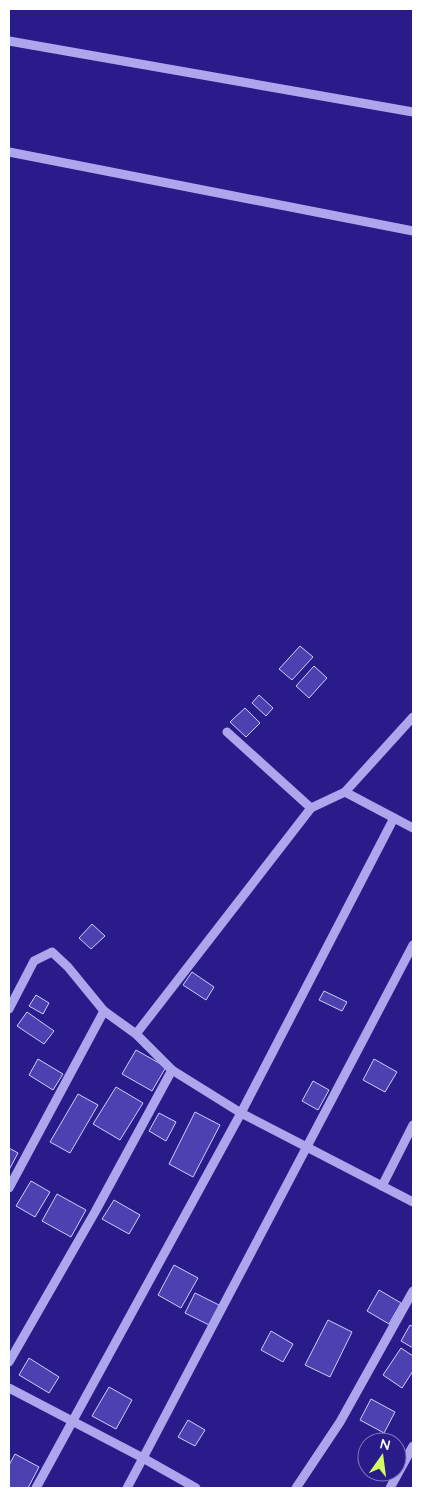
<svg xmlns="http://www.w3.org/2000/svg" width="422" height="1497" font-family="Quicksand,sans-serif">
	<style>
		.building { fill: #4d40b1; stroke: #d0ccf9 }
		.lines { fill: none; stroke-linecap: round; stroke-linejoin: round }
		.minor { stroke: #aea6ec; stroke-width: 9 }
	</style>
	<rect width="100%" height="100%" fill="#291c8a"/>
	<g class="building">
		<polygon points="300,646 313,657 292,680 279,669"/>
		<polygon points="314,666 327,678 309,698 296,686"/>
		<polygon points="259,695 273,708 266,716 252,703"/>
		<polygon points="245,708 260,723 246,737 230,722"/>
		<polygon points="92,924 105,936 91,949 79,938"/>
		<polygon points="192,972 214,987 206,1000 183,985"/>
		<polygon points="324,991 347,1002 342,1011 319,1000"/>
		<polygon points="36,995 49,1003 43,1014 29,1006"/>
		<polygon points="27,1012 54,1031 44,1044 17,1026"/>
		<polygon points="136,1050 166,1067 152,1091 122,1074"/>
		<polygon points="38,1059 63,1074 53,1090 29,1075"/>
		<polygon points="374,1059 397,1072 385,1092 363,1080"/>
		<polygon points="313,1081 329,1090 318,1110 302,1101"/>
		<polygon points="116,1087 143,1103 120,1140 93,1124"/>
		<polygon points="78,1094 98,1105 70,1153 50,1142"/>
		<polygon points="195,1112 220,1125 193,1177 169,1164"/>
		<polygon points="159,1113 176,1122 166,1141 149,1131"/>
		<polygon points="9,1148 18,1153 9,1170"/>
		<polygon points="31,1181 50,1192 35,1217 16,1206"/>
		<polygon points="57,1194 86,1210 71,1237 42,1221"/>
		<polygon points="114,1200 140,1215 129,1234 102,1219"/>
		<polygon points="174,1265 198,1278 181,1308 158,1295"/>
		<polygon points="379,1290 401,1303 389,1324 367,1311"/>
		<polygon points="195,1293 221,1306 211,1326 185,1313"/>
		<polygon points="328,1320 352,1332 330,1377 305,1365"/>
		<polygon points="410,1325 413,1327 413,1348 401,1341"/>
		<polygon points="271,1331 293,1344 283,1362 261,1350"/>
		<polygon points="401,1348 413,1356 413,1371 402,1388 383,1375"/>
		<polygon points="29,1358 59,1377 49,1393 19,1375"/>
		<polygon points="109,1387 132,1400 116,1429 92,1416"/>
		<polygon points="371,1399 395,1412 384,1433 360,1420"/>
		<polygon points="188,1420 205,1430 195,1446 178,1437"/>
		<polygon points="15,1454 39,1467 28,1488 9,1488 9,1465"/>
	</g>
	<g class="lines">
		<g class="minor">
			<polyline points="9,41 413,112"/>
			<polyline points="9,152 413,231"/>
			<polyline points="227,732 311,808"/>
			<polyline points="345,792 413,717"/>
			<polyline points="9,1009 34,961 52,952 68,967 104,1011 136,1034 172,1070 241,1113 413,1202"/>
			<polyline points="136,1034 311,808 345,792 413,828"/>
			<polyline points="382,1186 413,1125"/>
			<polyline points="9,1188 104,1011"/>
			<polyline points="9,1362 95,1212 172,1070"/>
			<polyline points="9,1388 143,1458 127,1488"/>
			<polyline points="36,1488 241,1113 394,818"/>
			<polyline points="196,1488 143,1458 413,945"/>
			<polyline points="296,1488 340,1422 413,1291"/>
			<polyline points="390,1488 413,1446"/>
		</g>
	</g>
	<rect width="422" height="1497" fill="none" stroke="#ffffff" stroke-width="20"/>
	<g transform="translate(382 1457) rotate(14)"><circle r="24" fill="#291c8a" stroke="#7f77b9"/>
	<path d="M0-4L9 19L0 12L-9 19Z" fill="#d4fd64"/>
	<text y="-8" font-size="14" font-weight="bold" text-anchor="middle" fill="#ffffff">N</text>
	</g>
</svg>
